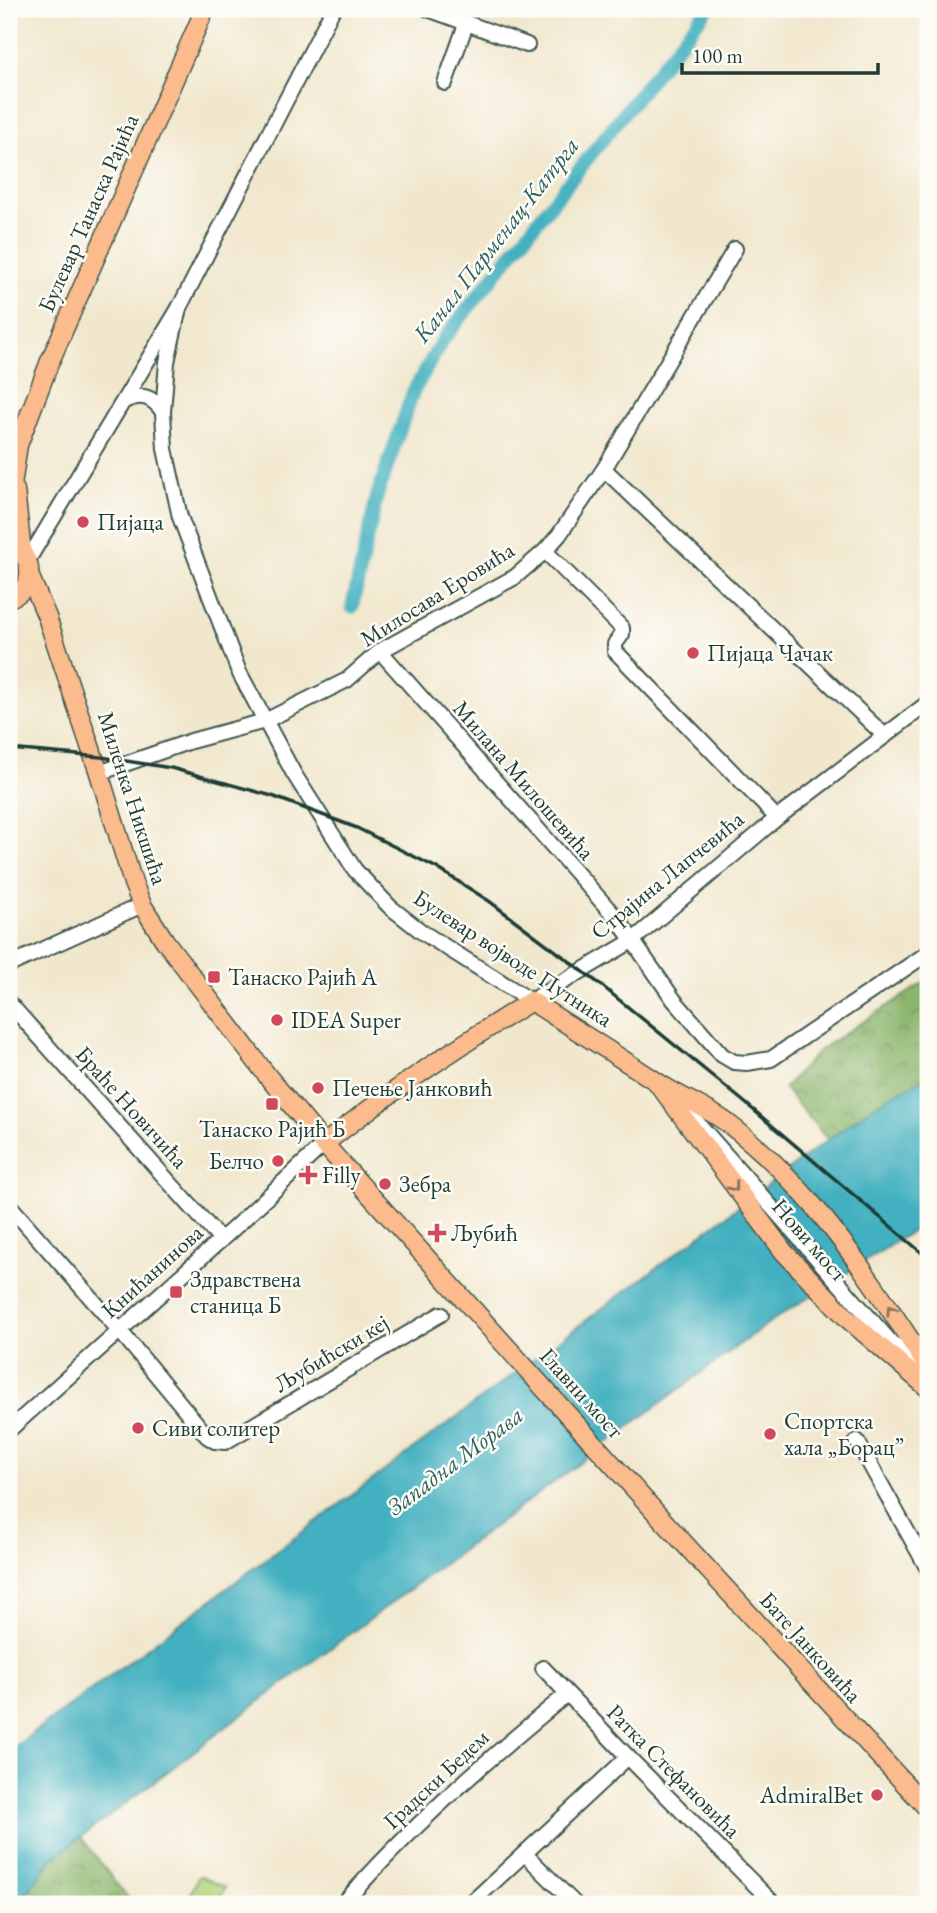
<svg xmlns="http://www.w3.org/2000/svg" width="937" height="1913" font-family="'EB Garamond',serif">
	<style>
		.grass { fill: #b1d57e; stroke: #688959; stroke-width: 2 }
		.forest { fill: url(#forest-crowns); stroke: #567a50; stroke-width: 2 }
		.water { fill: #43b0c0; stroke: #31767a; stroke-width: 2 }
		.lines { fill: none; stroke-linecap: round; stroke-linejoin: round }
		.canal { stroke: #43b0c0; stroke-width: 14 }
		.minor-casing { stroke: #3e564b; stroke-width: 18 }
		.major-casing { stroke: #3e564b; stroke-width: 21 }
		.minor { stroke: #fff; stroke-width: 14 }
		.major { stroke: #fbbb8c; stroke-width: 18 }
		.rail { stroke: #1f3d34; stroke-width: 3.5 }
		.oneway { stroke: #82765c }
		.poi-dot { fill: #d1495b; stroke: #fdfcf7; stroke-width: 2.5 }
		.labels { text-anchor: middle; stroke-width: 5; stroke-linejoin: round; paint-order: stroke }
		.street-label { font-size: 23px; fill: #1f3d34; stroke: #fdfcf7 }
		.poi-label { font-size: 23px; fill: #1f3d34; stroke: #fdfcf7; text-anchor: start }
		.water-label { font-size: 24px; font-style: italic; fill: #2a605e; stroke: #fdfcf7 }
	</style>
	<defs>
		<pattern id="forest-crowns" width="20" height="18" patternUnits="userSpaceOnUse" patternTransform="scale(1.75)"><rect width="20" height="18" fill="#8cb66d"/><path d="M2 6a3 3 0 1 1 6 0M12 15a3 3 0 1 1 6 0" fill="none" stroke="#72955a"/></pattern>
	</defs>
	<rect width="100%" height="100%" fill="#fdfcf7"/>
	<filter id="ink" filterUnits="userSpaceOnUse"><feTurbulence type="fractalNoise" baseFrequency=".0143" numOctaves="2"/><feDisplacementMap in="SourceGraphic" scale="14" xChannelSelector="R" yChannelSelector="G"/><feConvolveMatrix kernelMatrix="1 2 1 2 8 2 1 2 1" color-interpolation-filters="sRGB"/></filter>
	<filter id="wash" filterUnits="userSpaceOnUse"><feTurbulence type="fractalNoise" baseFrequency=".00686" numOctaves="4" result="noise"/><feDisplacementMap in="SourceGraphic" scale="28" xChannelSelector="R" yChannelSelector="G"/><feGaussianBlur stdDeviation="1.57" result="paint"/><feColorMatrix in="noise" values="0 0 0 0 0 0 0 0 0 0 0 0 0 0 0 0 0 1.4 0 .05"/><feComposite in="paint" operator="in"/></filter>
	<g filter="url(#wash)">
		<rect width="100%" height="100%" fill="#f1e7cd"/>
		<polygon class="grass" points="199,1876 225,1887 217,1904 186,1904"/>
		<g class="forest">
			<polygon points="928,980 928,1076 872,1107 828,1140 784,1088 821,1049"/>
			<polygon points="81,1837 132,1904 19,1904 51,1860"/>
		</g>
		<polygon class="water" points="928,1076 928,1221 767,1324 301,1670 51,1860 19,1904 9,1904 9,1751 872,1107"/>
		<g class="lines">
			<polyline class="canal" points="352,607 377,496 413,392 442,341 707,9"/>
		</g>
	</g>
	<g filter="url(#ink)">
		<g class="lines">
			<g class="minor-casing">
				<g id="minor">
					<polyline points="428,9 527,45"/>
					<polyline points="445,83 466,24"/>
					<polyline points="179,308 167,362 163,412 165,449 180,517 239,672 294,774 355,870 390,907 422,932 531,1001 632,941 777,818 928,703"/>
					<path d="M124,401C142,393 152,396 163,412"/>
					<polyline points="604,469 885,736"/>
					<polyline points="545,551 622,628 622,634 615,644 615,651 777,818"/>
					<polyline points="28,560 179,308 333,9"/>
					<polyline points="380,651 619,921 674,1000 722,1055 734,1062 747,1063 771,1059 928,953"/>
					<polyline points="99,773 191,741 265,721 347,680 380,651 515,577 545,551 559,535 604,469 735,249"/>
					<polyline points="9,965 142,905"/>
					<polyline points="9,1003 221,1240"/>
					<polyline points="687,1111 888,1339 926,1377"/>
					<polyline points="9,1205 120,1331 207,1436 215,1441 225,1442 441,1314"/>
					<polyline points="9,1430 233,1229 324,1144"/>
					<polyline points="857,1441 928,1569"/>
					<polyline points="543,1668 628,1757 774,1904"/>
					<polyline points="525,1854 575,1904"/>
					<path d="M343,1904C410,1827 488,1759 566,1695"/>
					<polyline points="470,1904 628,1757"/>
					<polyline points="927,1904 928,1903"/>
				</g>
			</g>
			<g class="major-casing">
				<g id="major">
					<polyline points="15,490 22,552"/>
					<polyline points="9,506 18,445 50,361 205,9"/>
					<path d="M9,545C36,555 36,589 9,598"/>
					<polyline points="30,577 47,617 99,773 133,883 142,905 165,941 269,1078 324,1144 659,1516 928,1809"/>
					<polyline points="659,1085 784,1252 848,1319 928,1388"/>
					<path d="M324,1144C389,1092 460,1045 531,1001C573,1028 615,1054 657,1082C679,1097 704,1106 726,1122C812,1186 870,1279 928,1367"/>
				</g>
			</g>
			<use href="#minor" class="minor"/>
			<use href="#major" class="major"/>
			<polyline class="rail" points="9,749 101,757 171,768 272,796 357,828 437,868 489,901 601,985 743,1101 928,1258"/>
		</g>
		<defs><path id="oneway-chevron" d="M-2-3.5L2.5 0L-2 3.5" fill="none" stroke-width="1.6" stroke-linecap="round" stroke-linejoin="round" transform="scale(1.75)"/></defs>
		<g class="oneway">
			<use href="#oneway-chevron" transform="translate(734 1187) rotate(53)"/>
			<use href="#oneway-chevron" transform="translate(891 1310) rotate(-123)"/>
		</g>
	</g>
	<g class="poi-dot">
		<circle cx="83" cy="522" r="7"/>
		<circle cx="693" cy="653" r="7"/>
		<rect x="207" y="970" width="14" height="14" rx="3.5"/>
		<circle cx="277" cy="1020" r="7"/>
		<circle cx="318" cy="1088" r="7"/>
		<rect x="265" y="1097" width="14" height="14" rx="3.5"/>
		<circle cx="278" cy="1161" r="7"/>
		<path d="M304.5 1164.5h7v7h7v7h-7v7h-7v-7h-7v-7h7z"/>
		<circle cx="385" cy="1184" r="7"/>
		<path d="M433.5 1222.5h7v7h7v7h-7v7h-7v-7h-7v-7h7z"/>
		<rect x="169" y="1285" width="14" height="14" rx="3.5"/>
		<circle cx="138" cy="1428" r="7"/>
		<circle cx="770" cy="1434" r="7"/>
		<circle cx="877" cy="1795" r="7"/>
	</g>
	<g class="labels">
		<g class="street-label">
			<text transform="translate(88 213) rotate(-66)" y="8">Булевар Танаска Рајића</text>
			<text transform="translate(437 594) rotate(-32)" y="8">Милосава Еровића</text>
			<text transform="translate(524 780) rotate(49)" y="8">Милана Милошевића</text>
			<text transform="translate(133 798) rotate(72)" y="8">Миленка Никшића</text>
			<text transform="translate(667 875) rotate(-39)" y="8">Страјина Лапчевића</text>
			<text transform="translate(513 958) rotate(33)" y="8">Булевар војводе Путника</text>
			<text transform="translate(132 1107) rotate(48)" y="8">Браће Новичића</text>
			<text transform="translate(810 1240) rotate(49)" y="8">Нови мост</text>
			<text transform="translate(152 1271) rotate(-42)" y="8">Книћанинова</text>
			<text transform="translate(331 1353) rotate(-31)" y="8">Љубићски кеј</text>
			<text transform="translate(582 1393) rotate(48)" y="8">Главни мост</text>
			<text transform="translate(811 1647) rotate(48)" y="8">Бате Јанковића</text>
			<text transform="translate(674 1771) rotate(45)" y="8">Ратка Стефановића</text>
			<text transform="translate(436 1779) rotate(-43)" y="8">Градски Бедем</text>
		</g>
		<g class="poi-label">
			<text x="97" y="530">Пијаца</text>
			<text x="707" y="661">Пијаца Чачак</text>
			<text x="228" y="985">Танаско Рајић А</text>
			<text x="291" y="1028">IDEA Super</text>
			<text x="332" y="1096">Печење Јанковић</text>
			<text x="272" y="1137" text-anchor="middle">Танаско Рајић Б</text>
			<text x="264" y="1169" text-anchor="end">Белчо</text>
			<text x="322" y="1183">Filly</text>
			<text x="399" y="1192">Зебра</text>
			<text x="451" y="1241">Љубић</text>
			<text x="190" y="1287">Здравствена<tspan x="190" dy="26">станица Б</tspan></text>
			<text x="784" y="1429">Спортска<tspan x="784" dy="26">хала „Борац”</tspan></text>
			<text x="152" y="1436">Сиви солитер</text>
			<text x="863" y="1803" text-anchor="end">AdmiralBet</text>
		</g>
		<g class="water-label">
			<text transform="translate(496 240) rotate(-52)" y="8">Канал Парменац-Катрга</text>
			<text transform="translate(455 1461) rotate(-37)" y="8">Западна Морава</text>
		</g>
	</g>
	<rect width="937" height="1913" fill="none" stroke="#fdfcf7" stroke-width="35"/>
	<path d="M682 63v10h196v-10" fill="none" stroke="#1f3d34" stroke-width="3.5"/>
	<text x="692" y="63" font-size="21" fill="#1f3d34" stroke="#fdfcf7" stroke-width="5" paint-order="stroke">100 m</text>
</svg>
